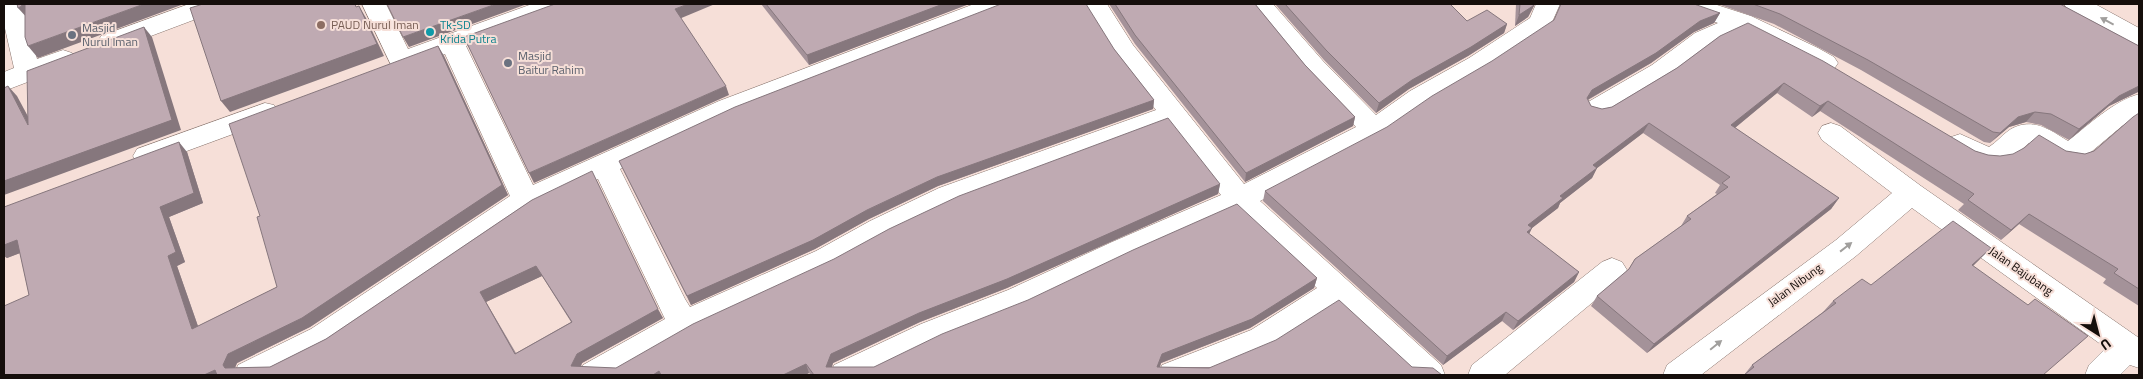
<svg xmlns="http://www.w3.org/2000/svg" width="2143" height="379" font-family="'Titillium Web',sans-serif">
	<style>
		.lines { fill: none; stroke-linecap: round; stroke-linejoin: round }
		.minor-casing { stroke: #89766f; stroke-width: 1 }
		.minor { fill: #fff; fill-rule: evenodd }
		.wall { fill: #a49299; fill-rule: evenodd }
		.shaded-wall { fill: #86777d }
		.building { fill: #bfaab2; stroke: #86777d; fill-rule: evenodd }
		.oneway { fill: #a19f9d }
		.education-dot { fill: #8d6e63; stroke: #f6dfd8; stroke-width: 2 }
		.culture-dot { fill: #0f9aa8; stroke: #f6dfd8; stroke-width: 2 }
		.worship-dot { fill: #6b7280; stroke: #f6dfd8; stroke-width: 2 }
		.labels { text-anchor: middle; stroke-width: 4; stroke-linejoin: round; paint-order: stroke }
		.education-label { font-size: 12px; fill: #785e54; stroke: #f6dfd8; text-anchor: start }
		.culture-label { font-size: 12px; fill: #0d838f; stroke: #f6dfd8; text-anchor: start }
		.worship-label { font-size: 12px; fill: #5b616d; stroke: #f6dfd8; text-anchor: start }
		.street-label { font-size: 12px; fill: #150e0b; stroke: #f6dfd8 }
	</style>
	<rect width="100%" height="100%" fill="#f6dfd8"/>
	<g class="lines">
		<g class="minor-casing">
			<g id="minor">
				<polygon points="4,4 23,4 37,59 63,50 72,53 75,59 72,65 4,91 4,72 14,68 4,24"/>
				<polygon points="189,4 224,4 220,10 119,48 110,50 101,48 98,42 101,36"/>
				<polygon points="362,4 386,4 408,49 532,4 567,4 563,10 466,46 533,185 719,101 974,4 1008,4 1004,10 737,115 620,169 685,299 690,307 816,251 870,221 939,188 1156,110 1115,57 1083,4 1107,4 1133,45 1244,184 1356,127 1305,73 1248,4 1273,4 1323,61 1376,115 1410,91 1469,58 1530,18 1536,4 1560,4 1549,29 1487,70 1428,105 1383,136 1260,201 1441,365 1445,375 1409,375 1336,307 1273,348 1207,375 1158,375 1162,365 1251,330 1317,288 1236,212 1132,258 1028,308 943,342 875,375 830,375 834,365 921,324 1008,290 1112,242 1221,195 1168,126 959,204 890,237 836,267 696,332 621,375 578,375 583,365 665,319 598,179 536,208 333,347 278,375 234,375 238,365 311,329 510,196 445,54 401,70 392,67"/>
				<polygon points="1678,4 1714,4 1751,16 1818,48 1834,57 1838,63 1834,69 1825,72 1816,69 1783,51 1741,32 1713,45 1670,77 1606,116 1597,118 1588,116 1584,109 1588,102 1652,65 1695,33 1718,23 1682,10"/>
				<polygon points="2064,4 2095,4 2139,28 2139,46 2130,44 2068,10"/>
				<path d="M2139,94V115L2122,126L2079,162L2070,165L2061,162L2029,143C2021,149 2015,159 2005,163C1986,171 1957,162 1947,144L1951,137L1960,134L1989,147C1997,142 2003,134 2011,129C2033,117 2050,130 2068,141C2090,124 2112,102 2139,94Z"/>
				<polygon points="265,103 274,105 278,112 274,119 146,166 137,163 133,156 137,149"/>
				<polygon points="1831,123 1840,126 1921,186 2139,338 2139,368 2130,365 2120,375 2085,375 2089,365 2106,348 1912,208 1856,256 1701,375 1663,375 1667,365 1836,240 1892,193 1822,140 1818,133 1822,126"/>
				<polygon points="1612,258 1622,262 1627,270 1622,278 1505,375 1468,375 1472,365 1602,262"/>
			</g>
		</g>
		<use href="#minor" class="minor"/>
	</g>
	<g class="wall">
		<polygon points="761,4 969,4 809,65"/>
		<polygon points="1109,4 1255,4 1305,65 1355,117 1353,126 1245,182 1135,44"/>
		<polygon points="1275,4 1450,4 1467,21 1507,24 1504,33 1468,56 1409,89 1376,113 1324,60"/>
		<polygon points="1516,4 1535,4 1528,17 1515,26"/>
		<polygon points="1718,4 2060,4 2139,46 2139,93 2138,92 2109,106 2069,140 2041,125 2026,122 2009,127 1990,143 1984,142 1861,70 1774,24"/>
		<polygon points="1720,13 1714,23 1694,32 1651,63 1588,100 1591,106 1602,109 1612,107 1677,68 1720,36 1975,151 1988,155 2000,156 2066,151 2085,154 2094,151 2139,113 2139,306 2103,283 2106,279 2019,224 2001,240 1958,210 1964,204 1820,111 1812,117 1777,93 1735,128 1839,198 1831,209 1647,353 1591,306 1597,296 1628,270 1635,259 1681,226 1687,216 1717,194 1715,193 1720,185 1643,133 1597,168 1592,178 1560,203 1558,208 1532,228 1529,234 1579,272 1574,282 1513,330 1502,321 1443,365 1263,201 1265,191"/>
		<path d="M438,46L444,56L508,195L310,327L237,363L235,368L270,367L326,339L532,200L663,318L582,363L581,367L616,368L1220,184L1218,194L1007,288L920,322L833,363L832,367H874L1317,278L1314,288L1250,328L1161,363L1160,367H1412L1442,375H811L809,373L805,375H4L29,295L20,253L7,258L4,256V207L187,152L203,203L169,217L185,262L177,266L198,326L277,287L260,216ZM542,276L571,322L516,353L486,302Z"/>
		<polygon points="1114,49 1154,100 1153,109 938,186 869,219 815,249 691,305 619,161"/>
		<polygon points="1980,259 1973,266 1744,375 1752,365 1823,312 1833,301 1871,285"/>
	</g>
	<g class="shaded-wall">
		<polygon points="21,4 27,4 29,20 18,8"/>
		<polygon points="144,4 184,4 38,58 28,46"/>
		<polygon points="496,4 527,4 409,47 403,37"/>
		<polygon points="688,4 715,4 679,19 675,9"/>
		<polygon points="943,4 969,4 809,65 807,55"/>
		<polygon points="1534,4 1535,4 1528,17 1515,26 1519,15"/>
		<polygon points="359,6 366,18 384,56 230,112 221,101"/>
		<polygon points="1720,13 1714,23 1694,32 1651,63 1587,100 1587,98 1592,90 1700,21"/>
		<polygon points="1507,24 1504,33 1468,56 1409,89 1376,113 1379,103 1412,80"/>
		<polygon points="144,27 152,37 181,130 4,195 4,181"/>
		<polygon points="438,46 444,56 508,195 310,327 237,363 232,374 225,368 223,365 228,354 302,318"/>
		<polygon points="1784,83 1777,93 1725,136 1731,125"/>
		<polygon points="8,86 17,96 38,135 28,125"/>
		<polygon points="726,86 729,95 534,183 529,173"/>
		<polygon points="2139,86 2139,91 2138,92 2109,106 2069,140 2079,129 2119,96"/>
		<polygon points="1154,100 1153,109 938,186 869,219 815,249 691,305 687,296 937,177"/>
		<polygon points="1828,101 1820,111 1812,117 1820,106"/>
		<polygon points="2035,112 2026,122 2009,127 1990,143 2000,133 2018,117"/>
		<polygon points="1355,117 1353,126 1245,182 1246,173"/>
		<polygon points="1649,123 1643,133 1588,175 1593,165"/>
		<polygon points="179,142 187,152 203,203 169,217 185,262 177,266 202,338 192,329 168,256 160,207"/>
		<polygon points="1597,168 1592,178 1560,203 1558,208 1532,228 1527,238 1528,225 1560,196"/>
		<polygon points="1220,184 1218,194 1007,288 920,322 833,363 829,375 826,367 831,354 919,313"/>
		<polygon points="1839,198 1831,209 1647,353 1654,344"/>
		<polygon points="2029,214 2019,224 2001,240 2011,230"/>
		<polygon points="17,240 28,250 7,258 4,256 4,245"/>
		<polygon points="1991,248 1980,259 1961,277 1972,265"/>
		<polygon points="536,266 542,276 486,302 521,363 480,292"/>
		<polygon points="1579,272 1574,282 1513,330 1518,321"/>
		<polygon points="1317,278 1314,288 1250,328 1161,363 1157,375 1157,367 1162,354"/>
		<polygon points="658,309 663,318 582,363 576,375 571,366 577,354"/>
		<polygon points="1506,312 1502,321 1443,365 1447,356"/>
		<polygon points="806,364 809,373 805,375 783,375"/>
		<polygon points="215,370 220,375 204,375"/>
		<polygon points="659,371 662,375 653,375"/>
	</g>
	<g class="building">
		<polygon points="17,4 21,4 22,6 18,8"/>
		<polygon points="25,4 144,4 28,46 25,37"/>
		<polygon points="203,4 355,4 356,7 359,6 377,44 221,101 190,8"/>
		<polygon points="387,4 496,4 403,37"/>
		<polygon points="555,4 688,4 675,9 726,86 529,173 464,37"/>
		<polygon points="766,4 943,4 807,55"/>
		<polygon points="1001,4 1086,4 1114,49 1154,100 937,177 867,210 813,240 687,296 619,161 735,107"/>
		<polygon points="1115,4 1255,4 1305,65 1355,117 1246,173 1135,35"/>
		<polygon points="1285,4 1450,4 1467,21 1487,10 1507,24 1471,47 1412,80 1379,103 1326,50"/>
		<polygon points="1520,4 1534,4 1533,6 1519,15"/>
		<polygon points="1561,4 1694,4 1720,13 1700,21 1656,53 1592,90 1587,98 1591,106 1602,109 1612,107 1677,68 1720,36 1748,23 1823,61 1975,151 1988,155 2000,156 2013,154 2024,148 2039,135 2066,151 2085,154 2094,151 2133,117 2139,113 2139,289 2114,273 2118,269 2029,214 2011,230 1968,200 1974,194 1828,101 1820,106 1784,83 1731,125 1839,198 1654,344 1597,296 1629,269 1635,259 1691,219 1687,216 1728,187 1722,183 1730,177 1649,123 1593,165 1597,168 1560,196 1563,198 1528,225 1532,228 1527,232 1579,272 1518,321 1506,312 1447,356 1265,191 1387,127 1432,96 1492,61 1554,20"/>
		<polygon points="1753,4 2060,4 2139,46 2139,86 2119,96 2079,129 2051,114 2035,112 2018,117 2000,133 1993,132 1868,60 1780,14"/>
		<polygon points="144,27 172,120 4,181 4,88 8,86 28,125 27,71"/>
		<path d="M438,46L502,185L302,318L228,354L223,365L225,368L270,367L326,339L532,200L592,171L658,309L577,354L571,366L616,368L693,324L834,259L889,229L959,196L1168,118L1220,184L1007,279L919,313L831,354L826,367H874L942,334L1028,300L1133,250L1237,204L1317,278L1252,319L1162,354L1157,367L1209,368L1276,340L1339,300L1412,367L1433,368L1442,375H814L806,364L783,375H661L659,371L653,375H217L215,370L204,375H4V306L29,295L17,240L4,245V207L179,142L194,193L160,207L176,252L168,256L192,329L277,287L257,217L260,216L229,124ZM536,266L572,322L515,354L480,292Z"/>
		<polygon points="1953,221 1991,248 1972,265 2028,305 2035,299 2088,336 2043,375 1744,375 1754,367 1752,365 1836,303 1833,301 1862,279 1871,285"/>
	</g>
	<defs><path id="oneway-solid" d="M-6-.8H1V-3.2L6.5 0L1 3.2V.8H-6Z" transform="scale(1.25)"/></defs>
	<g class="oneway">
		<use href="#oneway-solid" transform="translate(2107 21) rotate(-152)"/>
		<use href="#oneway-solid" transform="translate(1846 247) rotate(-38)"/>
		<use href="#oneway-solid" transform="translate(1716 345) rotate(-39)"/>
	</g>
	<circle class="education-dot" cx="321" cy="25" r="5"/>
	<circle class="culture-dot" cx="430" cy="32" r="5"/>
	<g class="worship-dot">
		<circle cx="72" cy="35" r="5"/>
		<circle cx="508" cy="63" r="5"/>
	</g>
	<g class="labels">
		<g class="education-label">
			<text x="331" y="29">PAUD Nurul Iman</text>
		</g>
		<g class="culture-label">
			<text x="440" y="29">Tk-SD<tspan x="440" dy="14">Krida Putra</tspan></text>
		</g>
		<g class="worship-label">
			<text x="82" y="32">Masjid<tspan x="82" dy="14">Nurul Iman</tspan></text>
			<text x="518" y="60">Masjid<tspan x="518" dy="14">Baitur Rahim</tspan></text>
		</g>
		<g class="street-label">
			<text transform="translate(2021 271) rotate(35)" y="4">Jalan Bajubang</text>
			<text transform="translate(1795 285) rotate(-36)" y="4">Jalan Nibung</text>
		</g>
	</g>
	<rect width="2143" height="379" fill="none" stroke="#150e0b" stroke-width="10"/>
	<g transform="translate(2098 334) rotate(144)" stroke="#f6dfd8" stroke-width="4" paint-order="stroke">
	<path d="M0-4L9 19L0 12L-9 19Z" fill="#150e0b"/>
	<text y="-8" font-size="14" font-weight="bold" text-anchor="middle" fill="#150e0b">U</text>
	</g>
</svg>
